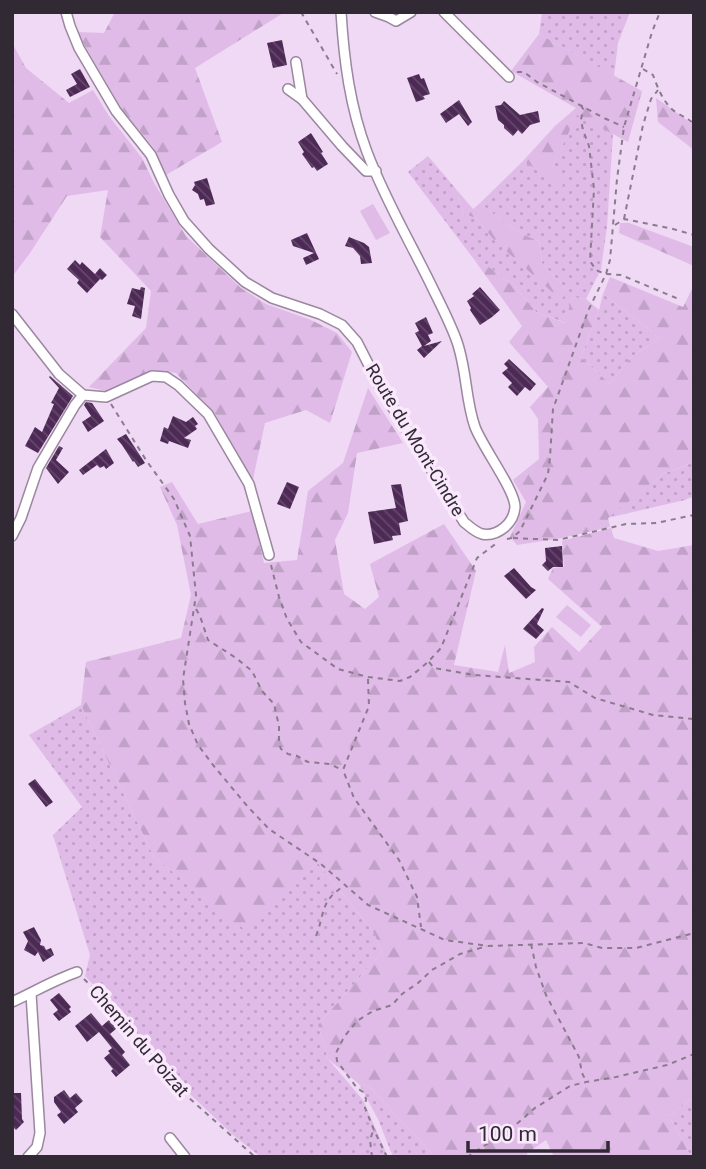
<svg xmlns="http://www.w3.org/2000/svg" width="706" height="1169" font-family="Roboto,sans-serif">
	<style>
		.grass { fill: url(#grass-dots) }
		.forest { fill: url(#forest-firs) }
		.pitch { fill: #e0bbe8 }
		.building { fill: url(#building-back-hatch) }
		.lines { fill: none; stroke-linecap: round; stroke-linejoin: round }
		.minor-casing { stroke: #9b879f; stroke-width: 12 }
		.path { stroke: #8a7b8d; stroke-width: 2; stroke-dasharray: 5 5; stroke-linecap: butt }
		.minor { stroke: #fff; stroke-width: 9 }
		.labels { text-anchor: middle; stroke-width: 7; stroke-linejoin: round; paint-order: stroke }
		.street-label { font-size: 18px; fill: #312933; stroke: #fae8fd }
	</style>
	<defs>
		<pattern id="grass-dots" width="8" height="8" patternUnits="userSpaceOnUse" patternTransform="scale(1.75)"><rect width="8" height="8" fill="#e0bbe8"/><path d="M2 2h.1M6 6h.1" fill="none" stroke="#c1a1c7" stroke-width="1.8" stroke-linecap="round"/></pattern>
		<pattern id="forest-firs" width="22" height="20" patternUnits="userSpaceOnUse" patternTransform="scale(1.75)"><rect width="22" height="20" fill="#e0bbe8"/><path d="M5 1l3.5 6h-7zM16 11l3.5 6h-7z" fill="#c1a1c7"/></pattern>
		<pattern id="building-back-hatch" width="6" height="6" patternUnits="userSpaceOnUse" patternTransform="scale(1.75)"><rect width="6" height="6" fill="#4d2a55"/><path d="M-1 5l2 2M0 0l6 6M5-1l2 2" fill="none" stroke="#64486b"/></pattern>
	</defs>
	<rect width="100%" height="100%" fill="#efd9f4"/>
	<g class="grass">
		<polygon points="542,12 630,12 618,43 614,76 539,34"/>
		<path d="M577,114L613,134L607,227L601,269L586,299L572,297L566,323L536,312L520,293L497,272L473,258L408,172L428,156L456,189L464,214L476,218L494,240L568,291L542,263L539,241C516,233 499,218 480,203L523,161L559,183L552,168Z"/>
		<polygon points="603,294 660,338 630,358 610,384 581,357 599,310"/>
		<polygon points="694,462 694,496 685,500 607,518 663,474"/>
		<polygon points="81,705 154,857 244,928 318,863 374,933 382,952 318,1025 328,1059 363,1100 388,1157 261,1157 233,1135 190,1094 108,1000 85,976 90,955 53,835 82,807 29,735"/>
		<polygon points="359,1084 370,1087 435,1157 393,1157 378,1119"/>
		<polygon points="694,1097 694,1157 691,1157 669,1116"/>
	</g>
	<g class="forest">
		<polygon points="115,12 285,12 195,68 222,142 166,175 153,147 121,108 77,32 104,33"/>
		<polygon points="539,34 642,91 628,142 577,115 552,168 564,187 523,161 555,126 576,108 511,71"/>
		<polygon points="12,43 26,68 69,103 93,90 109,116 142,158 154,183 186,236 241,288 266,304 311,320 337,333 352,352 330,423 306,410 265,423 252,484 216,415 176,373 152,370 110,392 89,387 146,328 151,291 100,237 108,190 67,196 30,253 12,277"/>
		<polygon points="656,98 694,125 694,150 658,122"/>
		<path d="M456,189L473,209L480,203C499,218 516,233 539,241L542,263L568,291L561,300L494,240L476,218L464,214Z"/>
		<polygon points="620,223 629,223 694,247 694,266 619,233"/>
		<polygon points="473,258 497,272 520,293 536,312 565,323 572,297 586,299 599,310 581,357 610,384 630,358 660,338 603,294 610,277 683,307 694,285 694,462 663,474 608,518 610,527 562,538 517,545 510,537 526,502 513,480 539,459 538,419 530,407 548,387 509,342 522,326"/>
		<polygon points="368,388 403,443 357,453 348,513 335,540 344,594 365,609 379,597 370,564 444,524 476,571 454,665 498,672 505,645 509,673 535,662 534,647 552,627 579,652 602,627 548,579 553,568 564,567 562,541 611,528 614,538 658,551 694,545 694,1097 669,1116 691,1157 554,1157 546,1140 527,1153 528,1157 435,1157 370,1087 359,1084 328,1059 318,1025 382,952 374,933 318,863 244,929 154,857 81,705 86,662 181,638 191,595 177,525 160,487 172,482 198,524 252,511 264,563 297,560 308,491 343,463"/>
	</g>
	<g class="pitch">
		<polygon points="373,204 390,233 376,240 360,211"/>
		<polygon points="567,605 591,625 581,637 556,617"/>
	</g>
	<g class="building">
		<polygon points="282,40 287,65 273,68 267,43"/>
		<polygon points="80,69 90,87 70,97 66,90 77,84 71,74"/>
		<polygon points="419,74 421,79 424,78 430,94 423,96 425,99 416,102 407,78"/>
		<polygon points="459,100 472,122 468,126 459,114 446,123 440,114"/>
		<polygon points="504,101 520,115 538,111 540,122 530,125 522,134 518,130 513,136 504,128 504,125 498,120 495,106 501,105"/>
		<polygon points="311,133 323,152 321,153 328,164 317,171 314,167 312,168 302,154 304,152 298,142"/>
		<polygon points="207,178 215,204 206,206 204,199 200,200 198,194 192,190 195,185 194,182"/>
		<polygon points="307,233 319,259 306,265 303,258 314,253 293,246 291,240"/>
		<polygon points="349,237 364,243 369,247 372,263 361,264 360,256 353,248 345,246"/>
		<polygon points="75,260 80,265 82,262 95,274 100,268 107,275 102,280 100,279 87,293 77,283 79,280 67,269"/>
		<polygon points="141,287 145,288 141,319 132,316 135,306 127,304 132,288 140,290"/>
		<polygon points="480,287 500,310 492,317 480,325 470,310 471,308 467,301 474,296 472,294"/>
		<polygon points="426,317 433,333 428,335 431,341 424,346 442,341 424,358 417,350 422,346 415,333 419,331 415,323"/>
		<polygon points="509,359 536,384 530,391 525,387 517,396 508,387 512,383 502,373 508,368 504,364"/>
		<polygon points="50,376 73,396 38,453 25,446 35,427 42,432 54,404 51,403 59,388 49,377"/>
		<polygon points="86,402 92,403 104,421 88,432 82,422 91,416 84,405"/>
		<polygon points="173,416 186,422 193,417 198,424 195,426 197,429 184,438 191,440 188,448 169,441 168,444 160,441 164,427 168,429"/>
		<polygon points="126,434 145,463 138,467 134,461 133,462 122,445 117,439"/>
		<polygon points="59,446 63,448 56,460 69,472 58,484 46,468"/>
		<polygon points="106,449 114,463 106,469 104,466 100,468 97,465 83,475 79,470"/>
		<polygon points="287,482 299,487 290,509 277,504"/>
		<polygon points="401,484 408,521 399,523 401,535 392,536 393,540 374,544 368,512 396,508 391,485"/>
		<polygon points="562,546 563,567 553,567 548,571 542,565 546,561 545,548"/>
		<polygon points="514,568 531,587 536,590 526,599 504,576"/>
		<polygon points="542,608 544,609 537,624 544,630 536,639 523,629"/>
		<polygon points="35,779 53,802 46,807 28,784"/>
		<polygon points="34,927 41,940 40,945 44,946 46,950 51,948 54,955 43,962 38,952 35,956 24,950 28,941 23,932"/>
		<polygon points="59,993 71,1007 69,1009 71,1012 59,1021 53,1014 58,1010 50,1000"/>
		<polygon points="91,1013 102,1026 110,1019 117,1028 110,1034 125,1052 122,1055 130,1065 116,1077 111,1071 113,1069 104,1058 110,1053 108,1051 112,1048 99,1032 87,1042 75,1026"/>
		<polygon points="64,1090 70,1098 76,1093 83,1101 75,1108 78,1112 64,1124 57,1115 61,1112 54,1102 54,1097"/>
		<polygon points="12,1093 21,1093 22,1119 24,1122 16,1130 12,1126"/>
	</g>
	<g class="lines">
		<g class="minor-casing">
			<g id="minor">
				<path d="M66,12L70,26L79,48L116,111L151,155L169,195L184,221L209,249L245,282L272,298L320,314L342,325L357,342L380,387L464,522C470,527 475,532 482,534C498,537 514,523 515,507C515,490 483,448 475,427C465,399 467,368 456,339C450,323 442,307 434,291C412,245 385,200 367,152C350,107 344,61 341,12"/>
				<polyline points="375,12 389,17 396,21 411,12"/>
				<polyline points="444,12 509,77"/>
				<polyline points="296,62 302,99 342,146 366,171 376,171"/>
				<polyline points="288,89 302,99"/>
				<polyline points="12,314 59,374 83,395 106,397 152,376 166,377 178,385 208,414 249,484 269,555"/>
				<polyline points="12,536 21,518 38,468 75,405 83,395"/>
				<path d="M12,1002C34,992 54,980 77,972"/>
				<polyline points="170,1138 185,1157"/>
				<polyline points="28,1157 37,1147 40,1133 31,994"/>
			</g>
		</g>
		<g class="path">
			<polyline points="301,12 337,74"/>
			<path d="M643,69L653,75C658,89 665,107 679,114C685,118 689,119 694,124"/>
			<polyline points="517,72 524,72 537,82 604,118 624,127"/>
			<polyline points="581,105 583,109 581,120 583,130 589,146 594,189 590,261 594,267 598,271 606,274 621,275 681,300"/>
			<polyline points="624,219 643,125 651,99 658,90"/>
			<polyline points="615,225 624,219 673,229 694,235"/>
			<polyline points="111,404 146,460 174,499 190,536 196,595 183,679 185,703 189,724 198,745 213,765 248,807 269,829 321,864 368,905 445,940 488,946 584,943 602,948 636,948 694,933"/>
			<polyline points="513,538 558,540 626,524 656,523 694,515"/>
			<polyline points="507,539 512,538 520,531 548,474 550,457 553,409 588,311 606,274 610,260 617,179 624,127 652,32 660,12"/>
			<polyline points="271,565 279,597 287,619 301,642 338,669 368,677 400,681 410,677 428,662 441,648 477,558 498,542"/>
			<polyline points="196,609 200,616 208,640 236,658 252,671 262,691 274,704 279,726 279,744 281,749 288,754 297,756 308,762 330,764 342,770"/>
			<polyline points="429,662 434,668 474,675 569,682 595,698 653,715 694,719"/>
			<polyline points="368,679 369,706 343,770 354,798 399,860 417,897 421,927"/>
			<path d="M316,936C325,913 320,901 344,886"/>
			<polyline points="531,944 536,967 546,995 579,1057 582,1073 586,1081"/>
			<polyline points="84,979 109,1004 188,1097 255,1157"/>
			<polyline points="12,1016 12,1027"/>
			<polyline points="372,1157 370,1140 373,1131"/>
			<polyline points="387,1157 374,1130 365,1108 366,1099 363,1092 357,1088 337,1061 336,1053 344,1037 357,1021 373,1011 392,1005 402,994 418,983 432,970 460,954 487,946"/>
			<polyline points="467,1157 513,1127 535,1108 570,1086 586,1082 616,1077 667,1065 694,1054"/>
		</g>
		<use href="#minor" class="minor"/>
	</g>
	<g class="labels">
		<g class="street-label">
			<text transform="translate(415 440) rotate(59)" y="6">Route du Mont-Cindre</text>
			<text transform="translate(139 1041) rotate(49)" y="6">Chemin du Poizat</text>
		</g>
	</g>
	<rect width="706" height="1169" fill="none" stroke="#312933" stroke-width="28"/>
	<path d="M468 1141v10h140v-10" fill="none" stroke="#312933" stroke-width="3.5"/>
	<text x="478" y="1141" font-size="21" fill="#312933" stroke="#fae8fd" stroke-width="5" paint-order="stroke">100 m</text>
</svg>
